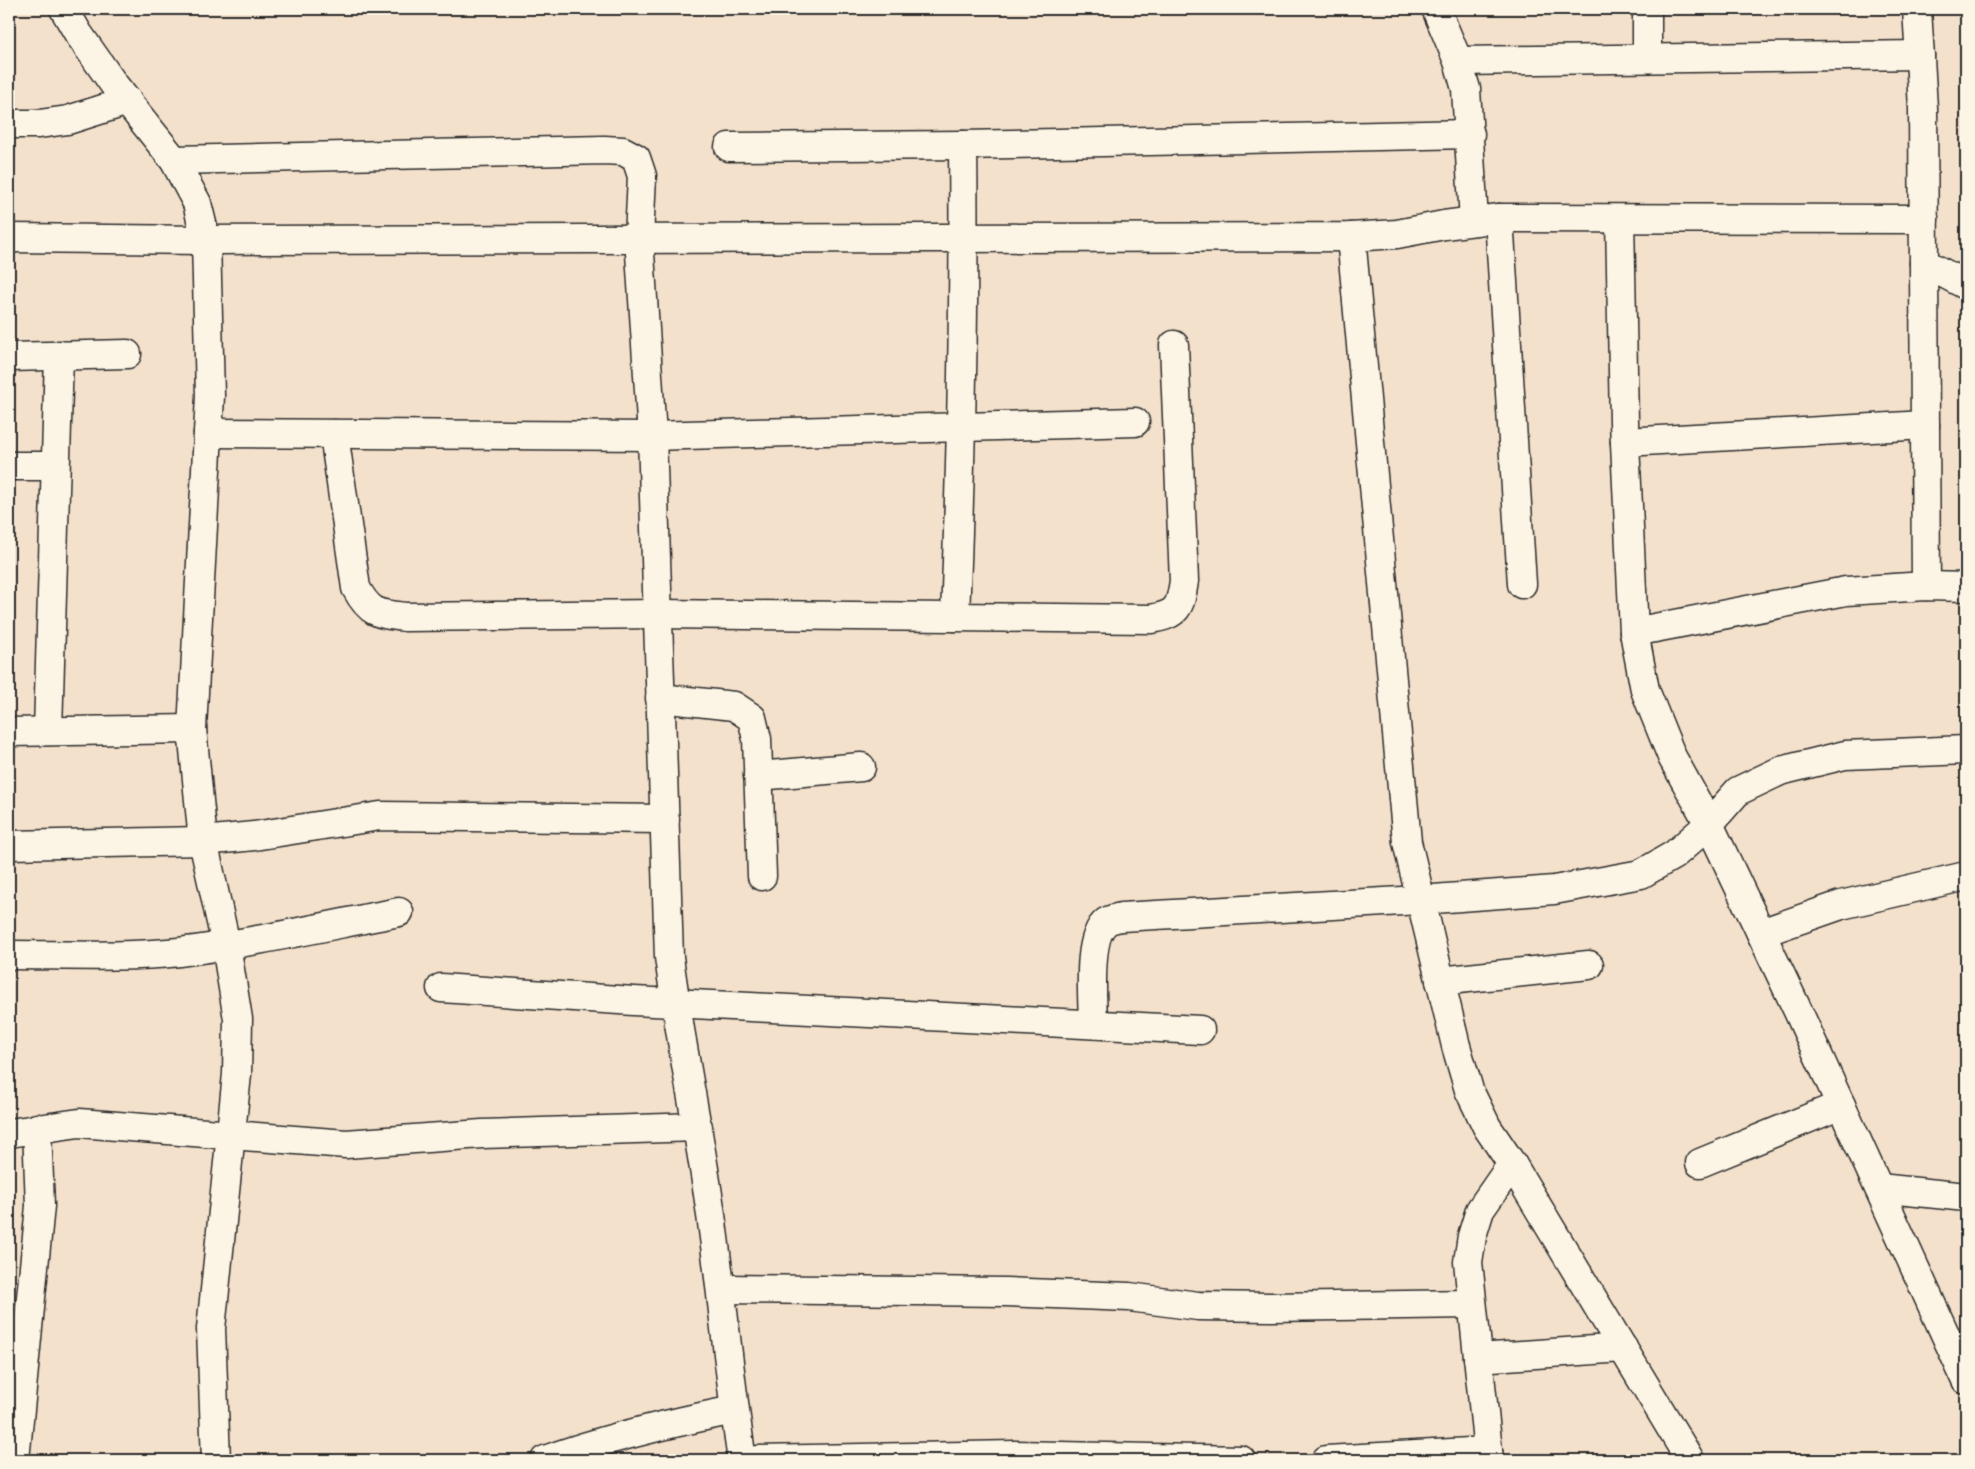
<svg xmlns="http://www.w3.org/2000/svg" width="1975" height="1469" font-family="Mynerve,sans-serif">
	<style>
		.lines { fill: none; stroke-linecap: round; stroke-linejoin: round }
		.minor-casing { stroke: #2b2b2b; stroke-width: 31 }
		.minor { stroke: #fcf5e5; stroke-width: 28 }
	</style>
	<rect width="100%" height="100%" fill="#f4e1cc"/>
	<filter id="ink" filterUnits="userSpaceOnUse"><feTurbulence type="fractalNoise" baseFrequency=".02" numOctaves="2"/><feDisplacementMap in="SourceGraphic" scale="10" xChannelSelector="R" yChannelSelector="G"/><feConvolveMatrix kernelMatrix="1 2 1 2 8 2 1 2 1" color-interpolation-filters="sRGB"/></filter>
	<g filter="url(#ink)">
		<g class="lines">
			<g class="minor-casing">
				<g id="minor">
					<polyline points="64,9 78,33 115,86 174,160 197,203 206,240 210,396 192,729 203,841 226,945 238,1019 237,1074 211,1329 216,1460"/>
					<polyline points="1436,9 1458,61 1466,89 1474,221"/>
					<polyline points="1647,9 1647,58"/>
					<polyline points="1917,9 1923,108 1926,586"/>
					<polyline points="1458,61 1920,55"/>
					<polyline points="9,124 39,124 68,120 128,101"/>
					<polyline points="729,147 963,145 1470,134"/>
					<path d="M174,160L604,150L623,151L636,158L642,176L639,238L652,436L669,957C680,1041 698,1124 710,1208C722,1292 729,1376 742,1460"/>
					<polyline points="1499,218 1522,584"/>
					<polyline points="1620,219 1624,422 1634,632 1645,690 1672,757 1709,824 1798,1011 1966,1380"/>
					<polyline points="1351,237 1407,842 1456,1046 1469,1090 1487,1127 1512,1164 1690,1460"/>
					<polyline points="9,238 206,240 1351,237 1397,234 1444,225 1499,218 1924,219"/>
					<polyline points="1924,263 1966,285"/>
					<polyline points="9,357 127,354"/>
					<polyline points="208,433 652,436 1135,422"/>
					<path d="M334,434L356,588C370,614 378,614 406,617L657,614L1151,619C1178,614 1180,608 1184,581L1174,345"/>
					<polyline points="1625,442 1925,425"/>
					<polyline points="9,466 55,466"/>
					<path d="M955,617C961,460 965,303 963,145"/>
					<polyline points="1634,632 1846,591 1926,586 1966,587"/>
					<polyline points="660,698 734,706 752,718 757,739 762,876"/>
					<polyline points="48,731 59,355"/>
					<polyline points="9,732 192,729"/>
					<polyline points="758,776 861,767"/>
					<polyline points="9,845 203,841 254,836 380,816 665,819"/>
					<polyline points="1761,933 1841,905 1966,876"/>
					<path d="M9,955C65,955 123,958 179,952C253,943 326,926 399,912"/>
					<polyline points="1440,981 1589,965"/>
					<polyline points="441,988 634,1001 1200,1030"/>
					<path d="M1093,1024C1093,1000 1086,938 1106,922C1110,919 1117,918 1121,917L1420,900L1554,890L1641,874L1674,855L1709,824L1738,791L1780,771L1845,755L1966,750"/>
					<polyline points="9,1133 79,1123 346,1144 482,1134 698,1127"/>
					<polyline points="1700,1163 1841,1105"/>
					<polyline points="1879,1188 1966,1197"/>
					<polyline points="721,1289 1006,1292 1129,1297 1198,1306 1271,1307 1472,1304"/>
					<polyline points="1478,1358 1623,1348"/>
					<polyline points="15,1460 40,1206 37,1128"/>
					<path d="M545,1460C606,1438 670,1423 734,1410"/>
					<polyline points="758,1460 1015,1455 1241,1460"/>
					<polyline points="1326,1460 1488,1451"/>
					<polyline points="1489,1460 1468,1262 1472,1236 1480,1210 1512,1164"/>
				</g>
			</g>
			<use href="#minor" class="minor"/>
		</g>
	</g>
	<rect width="1975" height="1469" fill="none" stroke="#fcf5e5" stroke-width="30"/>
	<rect x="15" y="15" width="1945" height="1439" fill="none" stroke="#2b2b2b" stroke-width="2" filter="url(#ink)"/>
</svg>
